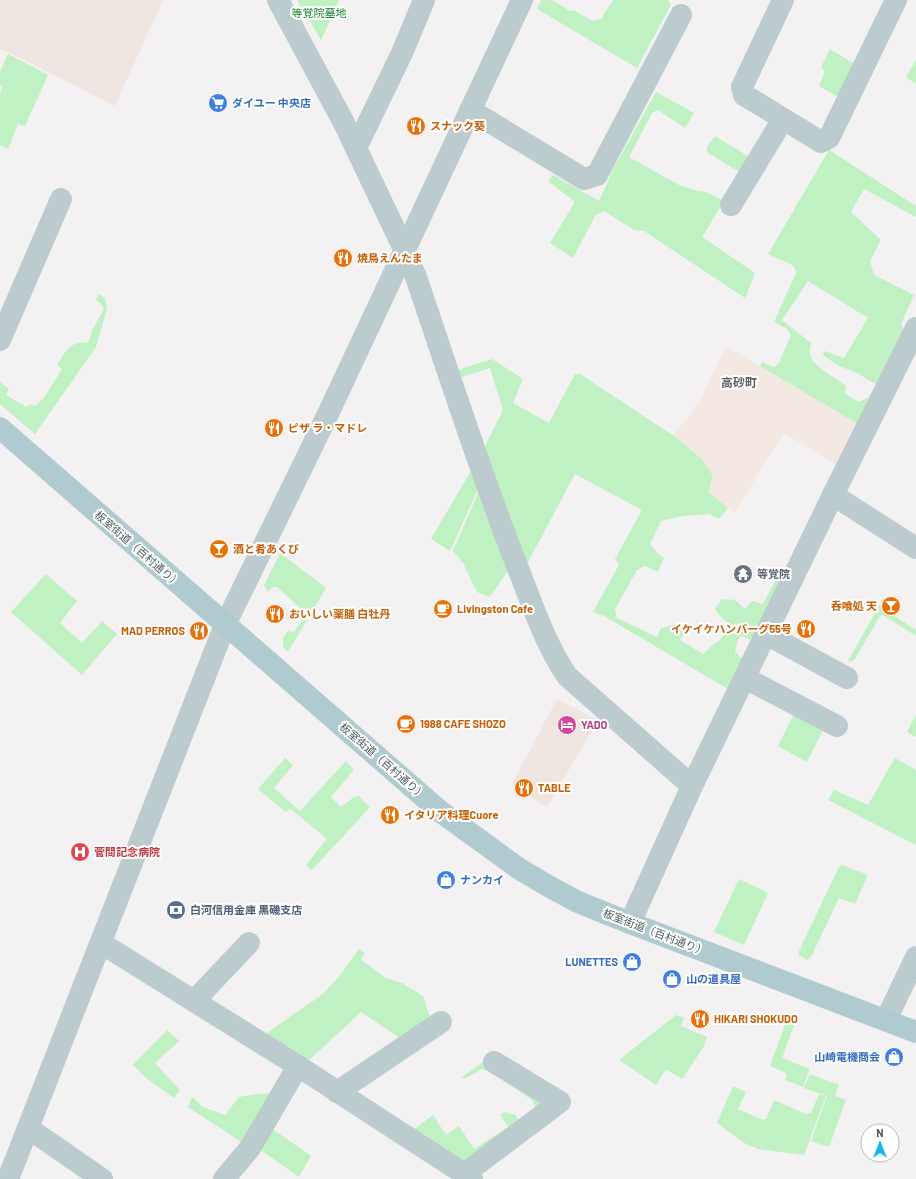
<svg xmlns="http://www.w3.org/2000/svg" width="916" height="1179" font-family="Barlow,'Noto Sans JP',sans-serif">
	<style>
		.commercial { fill: #efe6e1 }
		.green { fill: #bff1c3 }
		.sand { fill: #f4e9e2 }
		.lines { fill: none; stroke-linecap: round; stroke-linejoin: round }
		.minor { stroke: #bcccce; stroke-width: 22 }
		.major { stroke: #b0cbd0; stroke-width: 22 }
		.labels { text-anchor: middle; stroke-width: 4; stroke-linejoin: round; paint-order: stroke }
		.park-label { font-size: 11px; fill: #158529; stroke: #fff }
		.shop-label { font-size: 11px; font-weight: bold; fill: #366cbe; stroke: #fff; text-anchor: start }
		.food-label { font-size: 11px; font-weight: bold; fill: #c56008; stroke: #fff; text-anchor: start }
		.street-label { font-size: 11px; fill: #485c5f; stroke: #fff }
		.worship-label { font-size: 11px; font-weight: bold; fill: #5b616d; stroke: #fff; text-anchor: start }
		.hotel-label { font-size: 11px; font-weight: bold; fill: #b23c85; stroke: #fff; text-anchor: start }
		.health-label { font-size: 11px; font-weight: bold; fill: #be3a42; stroke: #fff; text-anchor: start }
		.service-label { font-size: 11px; font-weight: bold; fill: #4e5e75; stroke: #fff; text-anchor: start }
		.neighbourhood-label { font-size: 12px; font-weight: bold; fill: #5d6466; stroke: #fff }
	</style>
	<rect width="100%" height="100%" fill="#f3f1f2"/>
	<g class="commercial">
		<polygon points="0,0 163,0 115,106 0,48"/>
		<polygon points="557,699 598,720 547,807 511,786"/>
	</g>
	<g class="green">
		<polygon points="297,0 339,0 321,40"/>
		<polygon points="541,0 552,0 570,11 575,11 593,21 601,19 613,0 668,0 671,5 637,68 537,9"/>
		<polygon points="830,49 853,63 838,97 819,86 825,72 821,67"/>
		<polygon points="8,54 48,75 25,126 18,124 8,149 0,145 0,93 3,86 0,84 0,72"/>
		<polygon points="916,60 916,84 906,77"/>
		<polygon points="656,92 694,113 685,128 658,110 652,113 629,157 679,185 697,191 707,192 724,201 702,237 755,273 745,298 644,231 634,230 604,211 595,216 573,258 550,243 575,202 548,181 553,175 599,201 608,182 612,171"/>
		<polygon points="715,136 751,158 742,172 734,169 707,152 707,147"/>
		<path d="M829,150L916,206V217L864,189L851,212L881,240L870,261L874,275L914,295L901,324L906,336L879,386L857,373L837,365L823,355L824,351L844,358L868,318L808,281L782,320L811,343C811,346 809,349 810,352C810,366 836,377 846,386L845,394L859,402L867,398L872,402L859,425L760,366L762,362L774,367L779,363L791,335L787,329L774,322L796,273L794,266L768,254Z"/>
		<path d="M98,294L105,298L107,309L96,347L35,434L0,404V382L9,389L6,395L26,407L31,404L35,406L44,398L62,369L57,365C65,353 71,339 88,343L92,331L104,309L100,303L96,300Z"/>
		<polygon points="492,359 523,379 513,403 549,423 575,374 580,374 674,436 702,459 713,476 709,492 728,508 719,519 709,514 683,516 661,521 650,544 658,554 664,558 658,572 645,566 637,570 615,609 617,618 657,637 661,628 679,624 686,630 680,640 703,654 711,646 718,642 728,630 728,623 720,616 715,609 722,599 735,600 745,609 752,601 763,604 782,568 787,572 752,640 741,636 737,642 735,652 743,659 728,689 604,616 593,612 619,565 615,559 642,510 575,474 528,562 514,561 490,597 477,592 463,563 453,551 478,493 484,473 486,444 503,410 490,368 459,378 455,371"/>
		<polygon points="472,469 478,489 450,551 431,539"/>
		<polygon points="280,553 326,588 288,652 283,646 283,638 288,631 294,632 304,618 305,612 277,587 272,587 268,592 264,585"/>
		<polygon points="46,574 77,601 60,623 82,643 102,621 117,634 82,675 11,612"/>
		<polygon points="879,606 916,630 916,636 883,615 880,616 855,659 852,661 848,661"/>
		<polygon points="795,712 824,728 807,762 778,746"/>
		<polygon points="916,715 916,737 907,732"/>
		<polygon points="285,758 293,765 274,788 300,811 346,761 354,770 331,797 341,807 354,797 359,796 370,807 312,870 306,865 327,839 291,809 286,812 258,789"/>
		<polygon points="895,758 916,770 916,845 828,800 834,790 868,805"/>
		<polygon points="842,865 868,875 855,904 839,898 811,957 807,960 798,955 799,951 838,869"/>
		<polygon points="739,879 768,893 744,945 714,932"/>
		<polygon points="359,949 365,953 361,960 386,978 402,983 423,996 431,1020 400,1038 361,1012 306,1063 264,1035 323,994 339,977"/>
		<polygon points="676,1015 684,1018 681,1026 707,1037 703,1048 682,1079 666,1069 656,1085 619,1060"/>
		<polygon points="787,1019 795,1022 782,1058 810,1069 803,1087 785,1080 787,1075 784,1072 770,1066"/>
		<polygon points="167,1030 179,1041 155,1063 180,1090 174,1098 146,1078 133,1065"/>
		<polygon points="483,1062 541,1097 547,1104 530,1112 535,1106 532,1100 490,1072 482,1069 464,1079 462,1077"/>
		<polygon points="810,1074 839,1085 835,1096 846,1100 829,1147 811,1141 827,1096 804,1088"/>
		<polygon points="733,1086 746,1092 738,1109 763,1120 766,1119 774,1100 806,1114 811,1113 819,1094 826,1096 804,1155 758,1149 746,1144 717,1123"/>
		<polygon points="273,1093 243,1143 188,1107 192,1097 203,1107 225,1115 239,1097 258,1094"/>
		<polygon points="506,1112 515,1115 521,1123 467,1164 413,1130 433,1115 446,1135 459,1126 474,1149 508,1127 500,1114"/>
		<polygon points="271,1128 311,1156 299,1177 259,1149"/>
	</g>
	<polygon class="sand" points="726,346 859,425 838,466 784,433 734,513 709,492 713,476 702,459 674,436 701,398"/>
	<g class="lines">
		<g class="minor">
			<path d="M278,0L344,123L404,249L416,277C448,371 478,465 514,558C530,598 543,640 567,676L692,786"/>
			<polyline points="783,0 742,87 744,95 821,142 829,138 896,0"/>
			<polyline points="470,110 584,179 597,175 681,15"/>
			<polyline points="356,148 402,53 424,0"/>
			<polyline points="731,205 783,119"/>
			<polyline points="0,340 61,199"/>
			<polyline points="833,495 916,548"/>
			<polyline points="766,634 847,678"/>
			<polyline points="745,678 837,726"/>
			<polyline points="630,923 692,786 833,495 916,328"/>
			<polyline points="101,943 298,1066 472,1179"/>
			<polyline points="194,1001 249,943"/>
			<polyline points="886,1020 916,957"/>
			<polyline points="337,1092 441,1022"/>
			<polyline points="28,1128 102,1179"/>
			<polyline points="464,1174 560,1102 494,1062"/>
			<polyline points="8,1179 225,625 327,416 522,0"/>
			<polyline points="224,1179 250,1148 298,1066"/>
		</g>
		<polyline class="major" points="0,428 441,812 518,868 550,887 578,902 630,923 916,1032"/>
	</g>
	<defs>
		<g id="supermarket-disc" transform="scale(1)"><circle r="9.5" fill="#3f7fe0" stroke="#fff"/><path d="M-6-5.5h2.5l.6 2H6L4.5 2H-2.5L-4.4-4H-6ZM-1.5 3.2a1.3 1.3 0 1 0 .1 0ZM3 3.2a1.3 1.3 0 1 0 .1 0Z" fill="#fff"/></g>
		<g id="restaurant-disc" transform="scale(1)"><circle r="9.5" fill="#e8710a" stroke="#fff"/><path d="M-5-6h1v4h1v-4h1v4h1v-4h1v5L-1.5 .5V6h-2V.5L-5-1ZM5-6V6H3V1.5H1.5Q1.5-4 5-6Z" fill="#fff"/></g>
		<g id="bar-disc" transform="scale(1)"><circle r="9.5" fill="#e8710a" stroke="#fff"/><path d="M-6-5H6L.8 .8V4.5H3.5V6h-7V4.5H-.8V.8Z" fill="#fff"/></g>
		<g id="temple-disc" transform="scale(1)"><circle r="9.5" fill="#6b7280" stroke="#fff"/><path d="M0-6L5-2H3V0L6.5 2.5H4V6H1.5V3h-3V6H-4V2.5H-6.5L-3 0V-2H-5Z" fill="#fff"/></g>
		<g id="cafe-disc" transform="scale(1)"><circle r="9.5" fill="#e8710a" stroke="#fff"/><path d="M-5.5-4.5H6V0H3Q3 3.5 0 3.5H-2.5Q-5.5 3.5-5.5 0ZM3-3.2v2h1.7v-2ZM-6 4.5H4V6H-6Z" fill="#fff"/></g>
		<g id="hotel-disc" transform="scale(1)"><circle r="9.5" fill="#d1479c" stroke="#fff"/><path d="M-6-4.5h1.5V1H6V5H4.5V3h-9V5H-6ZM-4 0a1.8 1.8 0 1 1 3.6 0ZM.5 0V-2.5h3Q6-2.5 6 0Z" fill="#fff"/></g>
		<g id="hospital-disc" transform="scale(1)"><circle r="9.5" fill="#e0444e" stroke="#fff"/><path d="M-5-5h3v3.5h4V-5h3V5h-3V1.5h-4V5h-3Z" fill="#fff"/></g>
		<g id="shop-disc" transform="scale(1)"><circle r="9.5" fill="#3f7fe0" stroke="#fff"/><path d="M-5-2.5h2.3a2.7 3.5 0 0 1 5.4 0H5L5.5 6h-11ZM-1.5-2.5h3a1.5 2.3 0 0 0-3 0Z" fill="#fff"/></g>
		<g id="bank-disc" transform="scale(1)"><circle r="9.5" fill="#5c6f8a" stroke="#fff"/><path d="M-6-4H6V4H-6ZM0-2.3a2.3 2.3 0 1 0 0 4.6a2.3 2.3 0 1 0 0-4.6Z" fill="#fff"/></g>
	</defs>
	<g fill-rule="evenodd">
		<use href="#supermarket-disc" x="218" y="103"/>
		<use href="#restaurant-disc" x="416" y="126"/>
		<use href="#restaurant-disc" x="343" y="258"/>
		<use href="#restaurant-disc" x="274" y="428"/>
		<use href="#bar-disc" x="219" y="549"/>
		<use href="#temple-disc" x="743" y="574"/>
		<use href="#bar-disc" x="891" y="606"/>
		<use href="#cafe-disc" x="443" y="609"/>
		<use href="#restaurant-disc" x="275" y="614"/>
		<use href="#restaurant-disc" x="806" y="629"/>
		<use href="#restaurant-disc" x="199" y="631"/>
		<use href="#cafe-disc" x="406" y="724"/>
		<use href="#hotel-disc" x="567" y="725"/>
		<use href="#restaurant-disc" x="524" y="788"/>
		<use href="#restaurant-disc" x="390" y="815"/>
		<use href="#hospital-disc" x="80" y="852"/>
		<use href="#shop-disc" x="446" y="880"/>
		<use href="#bank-disc" x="176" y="910"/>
		<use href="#shop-disc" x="632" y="962"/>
		<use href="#shop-disc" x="672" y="979"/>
		<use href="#restaurant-disc" x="700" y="1019"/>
		<use href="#shop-disc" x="894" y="1057"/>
	</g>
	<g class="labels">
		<g class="park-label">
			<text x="319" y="17">等覚院墓地</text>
		</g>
		<g class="shop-label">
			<text x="232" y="107">ダイユー 中央店</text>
			<text x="460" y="884">ナンカイ</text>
			<text x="618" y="966" text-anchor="end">LUNETTES</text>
			<text x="686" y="983">山の道具屋</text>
			<text x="880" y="1061" text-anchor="end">山崎電機商会</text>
		</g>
		<g class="food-label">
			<text x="430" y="130">スナック葵</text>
			<text x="357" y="262">焼鳥えんたま</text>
			<text x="288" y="432">ピザ ラ・マドレ</text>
			<text x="233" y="553">酒と肴あくび</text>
			<text x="877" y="610" text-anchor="end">呑喰処 天</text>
			<text x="457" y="613">Livingston Cafe</text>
			<text x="289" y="618">おいしい薬膳 白牡丹</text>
			<text x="792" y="633" text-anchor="end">イケイケハンバーグ55号</text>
			<text x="185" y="635" text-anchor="end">MAD PERROS</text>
			<text x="420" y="728">1988 CAFE SHOZO</text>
			<text x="538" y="792">TABLE</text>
			<text x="404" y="819">イタリア料理Cuore</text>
			<text x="714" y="1023">HIKARI SHOKUDO</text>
		</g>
		<g class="street-label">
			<text transform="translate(138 549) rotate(41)" y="4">板室街道（百村通り）</text>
			<text transform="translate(383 761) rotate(41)" y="4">板室街道（百村通り）</text>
			<text transform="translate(655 932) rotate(21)" y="4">板室街道（百村通り）</text>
		</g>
		<g class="worship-label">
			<text x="757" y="578">等覚院</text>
		</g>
		<g class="hotel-label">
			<text x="581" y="729">YADO</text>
		</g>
		<g class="health-label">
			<text x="94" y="856">菅間記念病院</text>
		</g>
		<g class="service-label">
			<text x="190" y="914">白河信用金庫 黒磯支店</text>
		</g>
		<g class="neighbourhood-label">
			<text x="739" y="387">高砂町</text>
		</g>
	</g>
	<g transform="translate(880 1143)"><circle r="19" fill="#ffffff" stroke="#b6bebf"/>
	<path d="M0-3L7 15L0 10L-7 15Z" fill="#14b6eb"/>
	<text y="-6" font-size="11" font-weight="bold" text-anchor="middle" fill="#485c5f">N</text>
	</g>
</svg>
